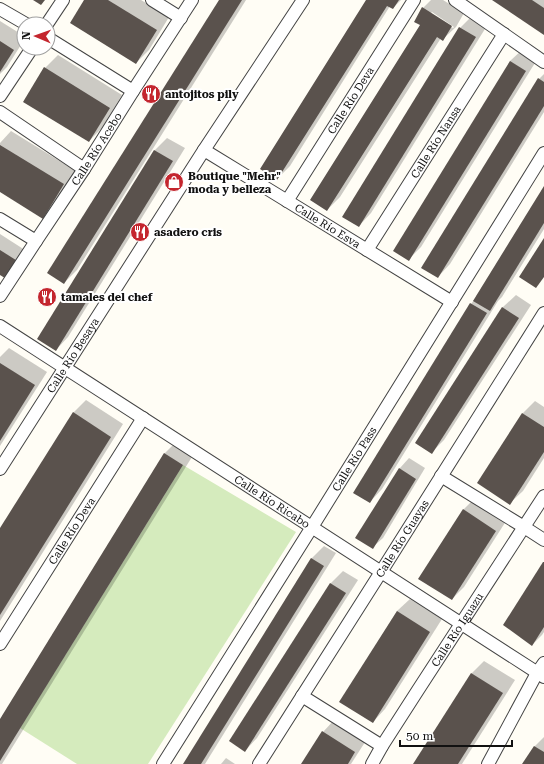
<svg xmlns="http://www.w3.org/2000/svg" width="544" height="764" font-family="'Roboto Serif',serif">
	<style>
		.green { fill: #d5ebbd }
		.shadow { fill: #0003; fill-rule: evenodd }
		.building { fill: #5a524d }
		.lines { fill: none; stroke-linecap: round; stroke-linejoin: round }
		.street-casing { stroke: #444; stroke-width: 14 }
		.street { stroke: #fff; stroke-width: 12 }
		.labels { text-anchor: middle; stroke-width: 4; stroke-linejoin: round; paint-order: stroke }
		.poi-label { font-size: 11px; font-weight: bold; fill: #111; stroke: #fff; text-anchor: start }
		.street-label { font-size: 11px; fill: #111; stroke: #fff }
	</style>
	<rect width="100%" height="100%" fill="#fffdf5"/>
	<polygon class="green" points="183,465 296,532 148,764 77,764 20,728"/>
	<g class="shadow">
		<polygon points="85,0 141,0 169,17 149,50 136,63"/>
		<polygon points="220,0 246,0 77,270 64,283"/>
		<polygon points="367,0 401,0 393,8 390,6 290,166 277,179"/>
		<path d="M431,0H443L464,13L456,27L443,39L441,38L340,197L327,210L421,25L423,8ZM432,12L454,27L453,28L430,14Z"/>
		<polygon points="493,0 544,0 544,34"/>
		<polygon points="473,15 488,24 371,213 359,226 460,28"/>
		<polygon points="0,21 24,36 24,40 7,67 0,74"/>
		<polygon points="523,49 538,58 421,247 409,259 510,61"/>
		<polygon points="58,55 122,95 102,128 89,141 45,68"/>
		<polygon points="544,74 544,112 450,264 438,277 539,79"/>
		<polygon points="11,131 76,171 55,205 43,217 0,191 0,143"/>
		<polygon points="167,138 185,148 68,337 56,350 38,339 155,150"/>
		<polygon points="544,187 544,229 502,297 498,301 382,489 370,502 471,304 474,300"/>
		<polygon points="0,234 28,252 0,274"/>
		<polygon points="516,295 531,305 444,440 431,453 416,443 503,307"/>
		<polygon points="9,348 47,372 0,446 0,357"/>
		<polygon points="86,400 123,424 0,621 0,530 73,413"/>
		<polygon points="535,401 544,407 544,458 523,491 510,503 522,414"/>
		<polygon points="177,441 195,452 2,764 0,764 0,720 164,454"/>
		<polygon points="409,458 425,468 383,538 373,547 357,538 400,468"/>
		<polygon points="476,497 508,518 464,587 452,599 464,509"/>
		<polygon points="324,546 336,553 205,764 184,764 311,559"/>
		<polygon points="544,562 544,632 542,635 532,645 505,625"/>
		<polygon points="343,571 358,580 257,738 245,751 330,584"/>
		<polygon points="410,599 442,619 385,709 373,722 341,702 397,611"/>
		<polygon points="484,661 515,680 462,764 415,764 472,673"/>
		<polygon points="335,719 367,739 351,764 302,764 323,732"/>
		<polygon points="544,737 544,764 524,764 535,746"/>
		<polygon points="226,758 235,764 221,764"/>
	</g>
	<g class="building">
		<polygon points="33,0 45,0 41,5"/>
		<polygon points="84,0 108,0 157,30 136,64 70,23"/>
		<polygon points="219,0 242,0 64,284 47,273"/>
		<polygon points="366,0 399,0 393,9 387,6 277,180 260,169"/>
		<polygon points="492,0 532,0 544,8 544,35"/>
		<polygon points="422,7 452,26 443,41 437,37 327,211 310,200 420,25 414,22"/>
		<polygon points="459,27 476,37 359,227 342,217"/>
		<polygon points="0,41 14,50 0,72"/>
		<polygon points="510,61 526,71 409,261 393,251"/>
		<polygon points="44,67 110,108 89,142 23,102"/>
		<polygon points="538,78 544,82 544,106 438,278 421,268"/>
		<polygon points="0,145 64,184 43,219 0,192"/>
		<polygon points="154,150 173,161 56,351 37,339"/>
		<polygon points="544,186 544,223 490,311 473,301"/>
		<polygon points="544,238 544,277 536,288 519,277"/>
		<polygon points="0,250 19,262 8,280 0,275"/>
		<polygon points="470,303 487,313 370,503 353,493"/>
		<polygon points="502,307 519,318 432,454 415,443"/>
		<polygon points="0,363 35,385 0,441"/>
		<polygon points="73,412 111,437 0,615 0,528"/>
		<polygon points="522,413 544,427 544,452 510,505 477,483"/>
		<polygon points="164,453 183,465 0,761 0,719"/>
		<polygon points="399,468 416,479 373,549 355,538"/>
		<polygon points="463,509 496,531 452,600 418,579"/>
		<polygon points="311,558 324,566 201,764 183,764"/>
		<polygon points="543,562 544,562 544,627 532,646 503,625"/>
		<polygon points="330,583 346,593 245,752 229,741"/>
		<polygon points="397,611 430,632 373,723 339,702"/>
		<polygon points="471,673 503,693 458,764 413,764"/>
		<polygon points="322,731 355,752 348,764 301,764"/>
		<polygon points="534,746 544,752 544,764 522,764"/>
	</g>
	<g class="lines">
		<g class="street-casing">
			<g id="street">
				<polyline points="152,0 181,18"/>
				<polyline points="455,0 544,62"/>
				<polyline points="0,9 26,24"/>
				<polyline points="47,24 63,0"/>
				<polyline points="48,38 133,91"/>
				<polyline points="0,96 32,48"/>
				<polyline points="0,112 84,169"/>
				<path id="s1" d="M204,150L452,302"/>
				<path id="s2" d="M287,201L414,0"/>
				<polyline points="0,219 36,241"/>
				<path id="s3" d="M367,250L504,34"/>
				<path id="s4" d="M0,296L36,241L84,169L133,91L192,0"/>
				<path id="s5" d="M0,326L544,677"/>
				<path id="s6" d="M0,469L204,150L303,0"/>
				<polyline points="441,476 524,527 544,540"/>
				<path id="s7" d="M0,644L143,418"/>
				<polyline points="302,696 382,746"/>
				<path id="s8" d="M163,764L312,527L544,153"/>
				<path id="s9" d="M259,764L381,572L544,313"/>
				<path id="s10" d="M372,764L382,746L418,690L544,496"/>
				<polyline points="488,764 537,673 544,663"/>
			</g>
		</g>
		<use href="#street" class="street"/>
	</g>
	<defs>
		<g id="restaurant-disc" transform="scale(1)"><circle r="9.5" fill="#c4262e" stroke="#fff"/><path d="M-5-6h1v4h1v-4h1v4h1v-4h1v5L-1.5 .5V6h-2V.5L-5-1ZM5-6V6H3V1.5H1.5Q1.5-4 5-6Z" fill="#fff"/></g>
		<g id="shop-disc" transform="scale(1)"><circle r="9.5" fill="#c4262e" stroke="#fff"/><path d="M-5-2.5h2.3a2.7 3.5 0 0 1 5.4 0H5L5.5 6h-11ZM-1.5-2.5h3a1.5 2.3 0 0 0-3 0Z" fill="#fff"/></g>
	</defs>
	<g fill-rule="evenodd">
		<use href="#restaurant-disc" x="151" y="94"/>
		<use href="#shop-disc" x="174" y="182"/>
		<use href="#restaurant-disc" x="140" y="232"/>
		<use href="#restaurant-disc" x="47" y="297"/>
	</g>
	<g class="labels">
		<g class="poi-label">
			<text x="165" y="98">antojitos pily</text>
			<text x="188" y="180">Boutique "Mehr"<tspan x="188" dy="13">moda y belleza</tspan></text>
			<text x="154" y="236">asadero cris</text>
			<text x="61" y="301">tamales del chef</text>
		</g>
		<g class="street-label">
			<text dy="4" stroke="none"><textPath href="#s2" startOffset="119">Calle Río Deva</textPath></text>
			<text dy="4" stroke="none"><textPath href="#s3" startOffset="128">Calle Río Nansa</textPath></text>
			<text dy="4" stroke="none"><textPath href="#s4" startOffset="176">Calle Río Acebo</textPath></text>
			<text dy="4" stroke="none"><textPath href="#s1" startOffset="145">Calle Río Esva</textPath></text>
			<text dy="4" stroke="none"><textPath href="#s6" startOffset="135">Calle Río Besaya</textPath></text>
			<text dy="4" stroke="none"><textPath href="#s8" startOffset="360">Calle Río Pass</textPath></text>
			<text dy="4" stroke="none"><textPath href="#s5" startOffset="324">Calle Río Ricabo</textPath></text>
			<text dy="4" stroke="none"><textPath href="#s7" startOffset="134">Calle Río Deva</textPath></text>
			<text dy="4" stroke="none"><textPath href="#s9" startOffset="267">Calle Río Guayas</textPath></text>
			<text dy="4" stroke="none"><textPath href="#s10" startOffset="159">Calle Río Iguazu</textPath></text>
		</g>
	</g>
	<g transform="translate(36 36) rotate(272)"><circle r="19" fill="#ffffff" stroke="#a0a0a0"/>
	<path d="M0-3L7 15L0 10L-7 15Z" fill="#c4262e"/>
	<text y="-6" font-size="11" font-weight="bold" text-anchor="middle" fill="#111111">N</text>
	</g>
	<path d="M400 740v6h112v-6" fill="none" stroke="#111111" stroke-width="2"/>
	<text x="406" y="740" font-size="12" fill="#111111" stroke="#ffffff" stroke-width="3" paint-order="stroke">50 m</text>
</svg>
